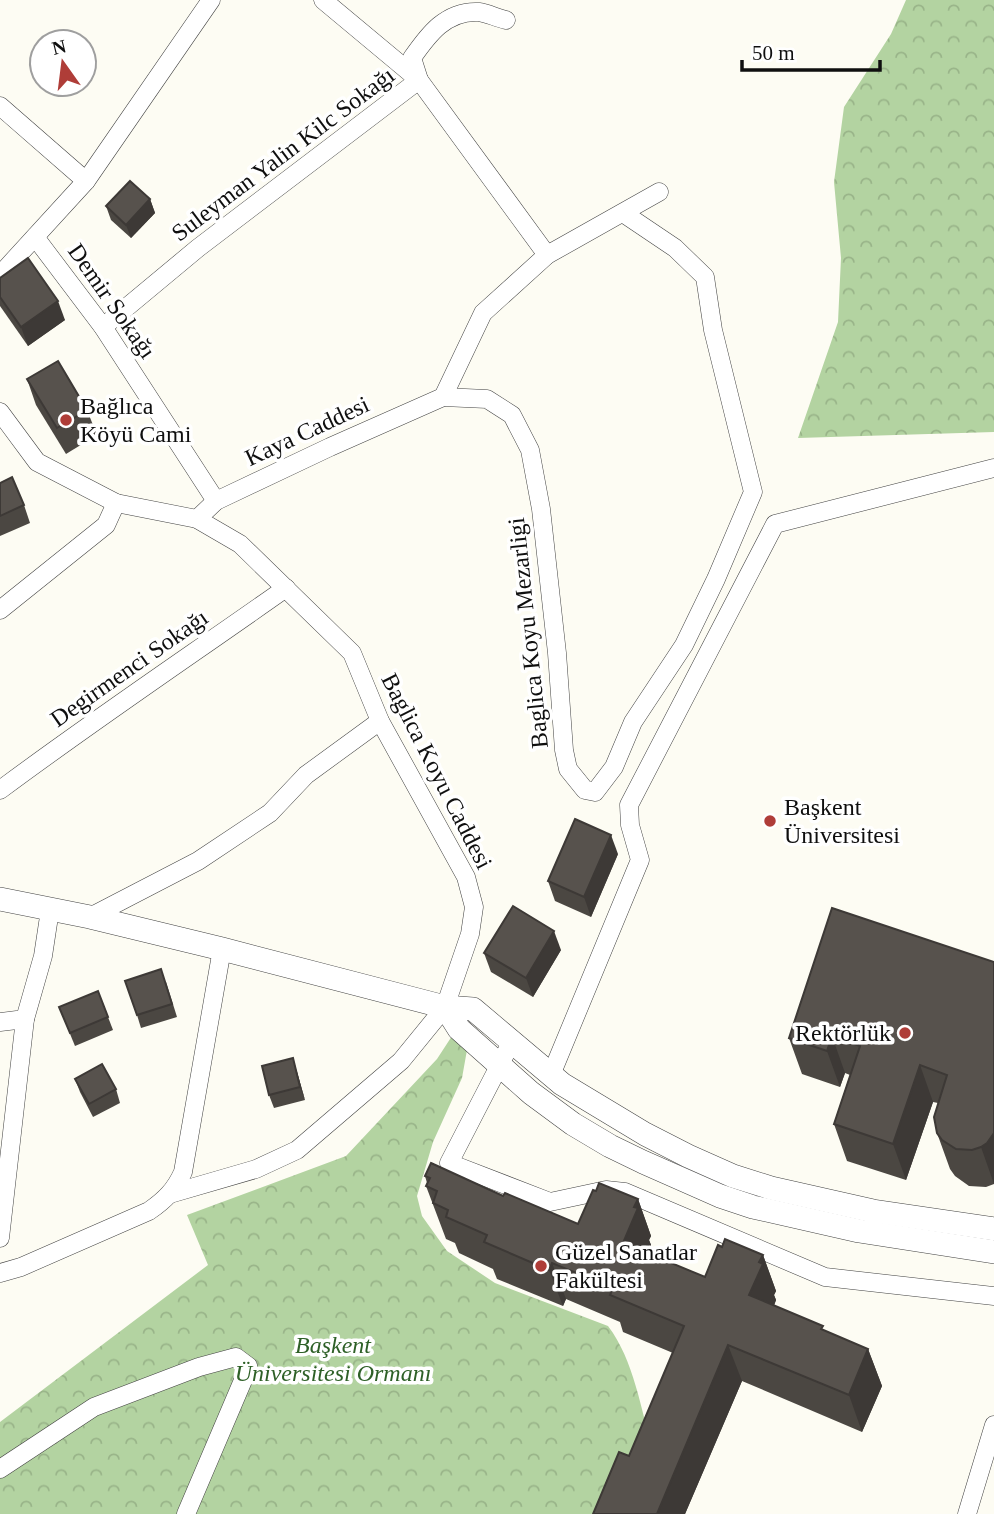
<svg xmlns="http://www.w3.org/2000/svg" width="994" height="1514" font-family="'Times New Roman',serif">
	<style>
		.forest { fill: url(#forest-crowns) }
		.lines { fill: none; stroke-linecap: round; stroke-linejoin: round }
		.minor-casing { stroke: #424242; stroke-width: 19 }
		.tertiary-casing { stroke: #424242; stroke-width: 24 }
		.minor { stroke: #fff; stroke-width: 18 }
		.tertiary { stroke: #fff; stroke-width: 23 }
		.wall { fill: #4b4742 }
		.shaded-wall { fill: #3d3936 }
		.building { fill: #57524d; stroke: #3d3936; stroke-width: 2 }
		.poi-dot { fill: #af3d38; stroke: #fff; stroke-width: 2.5 }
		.labels { text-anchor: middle; stroke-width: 7; stroke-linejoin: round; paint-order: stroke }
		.street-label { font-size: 24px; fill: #0f0f0f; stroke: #fff }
		.poi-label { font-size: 24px; fill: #0f0f0f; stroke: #fff; text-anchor: start }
		.park-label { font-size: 24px; font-style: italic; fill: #2e6027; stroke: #fff }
	</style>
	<defs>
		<pattern id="forest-crowns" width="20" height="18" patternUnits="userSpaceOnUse" patternTransform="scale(1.75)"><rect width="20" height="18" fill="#b3d3a1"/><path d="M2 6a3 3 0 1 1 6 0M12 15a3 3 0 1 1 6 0" fill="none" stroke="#99b489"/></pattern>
	</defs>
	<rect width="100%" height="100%" fill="#fdfcf3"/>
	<g class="forest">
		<polygon points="906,0 994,0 994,432 798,438 838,322 841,258 834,182 844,107 891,34"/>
		<path d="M452,1036L467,1050L462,1078L433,1142L417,1196L422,1216L447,1251L495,1283L608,1326C634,1360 641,1410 653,1451L623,1514H0V1422L208,1265L187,1215L346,1156L437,1059Z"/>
	</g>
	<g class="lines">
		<g class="minor-casing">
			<g id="minor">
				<polyline points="323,0 419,80 547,255"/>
				<polyline points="0,106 86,181"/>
				<polyline points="35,237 103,327 216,501"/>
				<polyline points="0,275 86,181 211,0"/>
				<path d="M103,327L198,248L419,80L412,58C428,35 446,10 479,12C487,13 497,18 506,20"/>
				<polyline points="443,397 483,313 547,255 659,192"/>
				<polyline points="0,412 37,462 116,503 197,519 240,544 352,653 380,721 466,877 474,907 470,934 445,1007 401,1061 297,1150 256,1169 170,1194"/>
				<polyline points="197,519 216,501 330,447 443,397 487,399 512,415 530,450 541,509 557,653 564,750 568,769 585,790 595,792 614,767 633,722 684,645 716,579 753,492 713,330 705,277 675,248 623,213"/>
				<polyline points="0,610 106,525 116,503"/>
				<path d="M0,790C94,720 191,655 286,588"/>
				<polyline points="90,917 198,861 270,813 306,775 380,721"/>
				<polyline points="0,1022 25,1019 43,956 50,910"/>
				<polyline points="512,1041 449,1163 550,1202 606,1190 625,1192 825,1277 994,1296"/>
				<polyline points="551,1075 640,860 630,825 629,805 775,524 994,468"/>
				<polyline points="0,1238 25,1019"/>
				<path d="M0,1273L21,1267L149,1211C165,1200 175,1190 183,1172L222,949"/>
				<polyline points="0,1469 94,1407 199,1367 236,1357 248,1366 244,1378 186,1514"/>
				<polyline points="967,1514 994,1425"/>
			</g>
		</g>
		<g class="tertiary-casing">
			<g id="tertiary">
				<polyline points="0,899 90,917 222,949 445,1007 473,1009 562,1084 645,1134 688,1156 733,1176 771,1188 873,1211 994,1229"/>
				<polyline points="445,1007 459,1029 531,1093 573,1124 610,1146 643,1162 720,1196 753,1207 859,1231 994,1252"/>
			</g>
		</g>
		<use href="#minor" class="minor"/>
		<use href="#tertiary" class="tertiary"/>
	</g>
	<g class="wall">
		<polygon points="150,199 155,213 131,238 111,220 106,206"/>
		<polygon points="0,278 65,320 28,346 0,306"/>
		<polygon points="27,379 87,410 97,435 66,454 36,405"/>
		<polygon points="0,483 24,505 30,523 0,536"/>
		<polygon points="618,854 591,917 555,901 548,881"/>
		<polygon points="561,950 533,997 491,972 484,953"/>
		<polygon points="994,962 994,1184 986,1187 969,1186 955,1176 950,1169 937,1133 938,1103 933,1102 906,1180 847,1161 834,1124 850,1075 845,1073 840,1087 802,1074 789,1038"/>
		<polygon points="166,982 177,1017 141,1028 137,1015"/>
		<polygon points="59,1007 108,1017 113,1030 75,1046"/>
		<polygon points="297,1072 305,1100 274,1108 269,1095"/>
		<polygon points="75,1079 116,1089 120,1103 93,1117 80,1092"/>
		<polygon points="425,1176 503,1196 578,1224 596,1191 638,1199 651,1236 649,1240 651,1245 647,1253 705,1277 763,1255 776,1291 774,1295 776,1300 774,1306 824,1331 868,1349 882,1386 862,1432 742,1381 685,1514 593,1514 629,1456 673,1353 623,1332 620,1322 566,1299 563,1306 497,1279 493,1269 459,1253 455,1243 446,1239 426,1186 427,1183"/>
	</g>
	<g class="shaded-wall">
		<polygon points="150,199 155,213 131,238 126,225"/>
		<polygon points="58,301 65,320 28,346 21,327"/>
		<polygon points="611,835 618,854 591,917 584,897"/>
		<polygon points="554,931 561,950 533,997 526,978"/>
		<polygon points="832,1036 845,1073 840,1087 827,1051"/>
		<polygon points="293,1058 305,1100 300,1087"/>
		<polygon points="920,1065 933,1102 906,1180 893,1144"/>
		<polygon points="994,1133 994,1184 981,1147"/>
		<polygon points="638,1199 651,1236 649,1240 651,1245 636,1279 623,1243"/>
		<polygon points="763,1255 776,1291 774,1295 776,1300 762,1332 749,1295"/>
		<polygon points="552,1263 566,1299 563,1306 549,1270"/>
		<polygon points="728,1345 742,1381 685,1514 657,1514"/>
		<polygon points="868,1349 882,1386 862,1432 849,1395"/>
	</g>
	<g class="building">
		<polygon points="130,181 150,199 126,225 106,206"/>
		<polygon points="28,258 58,301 21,327 0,297 0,278"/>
		<polygon points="58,361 87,410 57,428 27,379"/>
		<polygon points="12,477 24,505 0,516 0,483"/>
		<polygon points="575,819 611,835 584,897 548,881"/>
		<polygon points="513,906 554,931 526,978 484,953"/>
		<polygon points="832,908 994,962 994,1133 987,1143 981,1147 972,1150 956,1149 942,1140 937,1133 934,1117 947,1075 920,1065 893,1144 834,1124 860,1046 832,1036 827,1051 789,1038"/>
		<polygon points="161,969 172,1004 137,1015 125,981"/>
		<polygon points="98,991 108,1017 70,1033 59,1007"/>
		<polygon points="293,1058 300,1087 269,1095 262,1066"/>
		<polygon points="102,1064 116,1089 89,1104 75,1079"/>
		<polygon points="431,1163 503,1196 505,1193 578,1224 593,1190 596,1191 599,1183 638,1199 634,1207 638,1208 623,1243 705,1277 718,1245 722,1247 725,1239 763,1255 759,1262 763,1264 749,1295 823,1326 821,1329 868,1349 849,1395 728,1345 657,1514 593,1514 619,1452 629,1456 684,1326 610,1295 613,1288 552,1263 549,1270 484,1242 487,1235 446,1217 448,1210 433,1203 437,1191 426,1186 430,1178 425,1176"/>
	</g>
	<g class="poi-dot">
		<circle cx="66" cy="420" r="7"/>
		<circle cx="770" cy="821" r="7"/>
		<circle cx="905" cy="1033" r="7"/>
		<circle cx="541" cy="1266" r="7"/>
	</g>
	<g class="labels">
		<g class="street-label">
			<text transform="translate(283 154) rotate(-37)" y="8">Suleyman Yalin Kilc Sokağı</text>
			<text transform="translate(112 301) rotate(55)" y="8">Demir Sokağı</text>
			<text transform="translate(307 431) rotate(-25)" y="8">Kaya Caddesi</text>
			<text transform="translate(528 633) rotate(-96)" y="8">Baglica Koyu Mezarligi</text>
			<text transform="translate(129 668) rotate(-35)" y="8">Degirmenci Sokağı</text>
			<text transform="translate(437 771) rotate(63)" y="8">Baglica Koyu Caddesi</text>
		</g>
		<g class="poi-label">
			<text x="80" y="414">Bağlıca<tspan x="80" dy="28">Köyü Cami</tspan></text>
			<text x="784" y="815">Başkent<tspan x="784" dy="28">Üniversitesi</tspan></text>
			<text x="891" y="1041" text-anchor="end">Rektörlük</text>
			<text x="555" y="1260">Güzel Sanatlar<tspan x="555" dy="28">Fakültesi</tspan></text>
		</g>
		<g class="park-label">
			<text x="333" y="1353">Başkent<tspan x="333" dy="28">Üniversitesi Ormanı</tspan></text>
		</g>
	</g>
	<g transform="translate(63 63) rotate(346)"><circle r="33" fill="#ffffff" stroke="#9f9f9f" stroke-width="2"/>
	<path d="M0-5L12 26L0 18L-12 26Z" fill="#af3d38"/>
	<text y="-10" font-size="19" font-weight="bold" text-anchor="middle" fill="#0f0f0f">N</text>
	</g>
	<path d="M742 60v10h138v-10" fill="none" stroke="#0f0f0f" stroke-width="3.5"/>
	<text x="752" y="60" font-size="21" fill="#0f0f0f" stroke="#ffffff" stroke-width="5" paint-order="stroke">50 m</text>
</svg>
